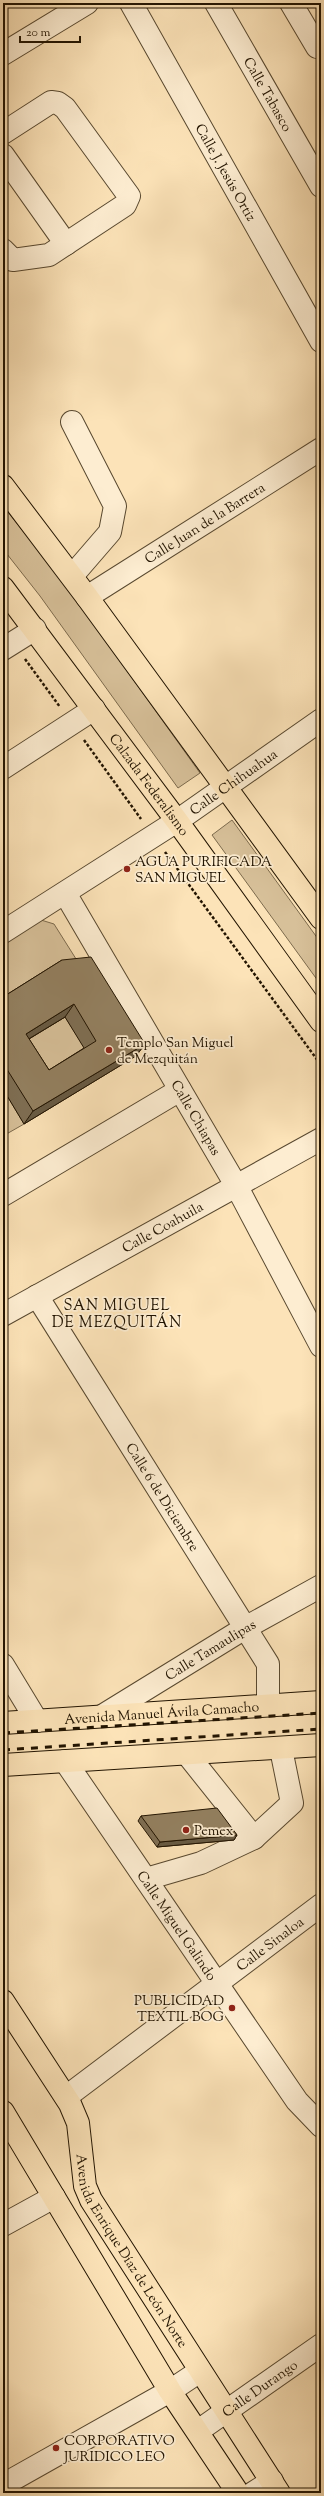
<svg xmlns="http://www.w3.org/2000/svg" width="324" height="2496" font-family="'Sorts Mill Goudy',serif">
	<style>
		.green { fill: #d7c099; stroke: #7c6a4d }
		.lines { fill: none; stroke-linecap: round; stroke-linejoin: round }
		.minor-casing { stroke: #58482f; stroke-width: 24 }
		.major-casing { stroke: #221401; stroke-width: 24 }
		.path { stroke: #221401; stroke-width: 2.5; stroke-dasharray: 3 2; stroke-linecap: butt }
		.minor { stroke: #fdedd1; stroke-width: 22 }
		.major { stroke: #fce3b8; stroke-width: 22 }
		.rail { stroke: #221401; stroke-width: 3; stroke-dasharray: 7 7; stroke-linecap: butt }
		.wall { fill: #7e6e53; stroke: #221401; fill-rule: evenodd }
		.shaded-wall { fill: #675a43; stroke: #221401 }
		.building { fill: #938060; stroke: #221401; fill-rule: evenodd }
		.poi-dot { fill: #8f2418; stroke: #fdedd1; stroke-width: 1.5 }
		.labels { text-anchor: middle; stroke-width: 3.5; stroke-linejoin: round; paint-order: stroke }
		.street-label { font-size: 14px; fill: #221401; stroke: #fdedd1 }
		.poi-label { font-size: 14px; fill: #221401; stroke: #fdedd1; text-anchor: start }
		.neighbourhood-label { font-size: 15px; letter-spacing: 1px; fill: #221401; stroke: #fdedd1 }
	</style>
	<rect width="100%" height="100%" fill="#fce3b8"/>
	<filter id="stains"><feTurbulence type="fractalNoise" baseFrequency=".005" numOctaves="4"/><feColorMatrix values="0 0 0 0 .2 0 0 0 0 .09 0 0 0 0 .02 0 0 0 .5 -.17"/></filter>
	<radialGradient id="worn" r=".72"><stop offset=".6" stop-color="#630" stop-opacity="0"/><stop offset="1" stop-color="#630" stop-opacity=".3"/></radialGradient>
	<g class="green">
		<polygon points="3,506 62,580 200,773 178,788 40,596 3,549"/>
		<polygon points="232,820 321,943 321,985 212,835"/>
		<polygon points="41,920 54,924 83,970 3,1004 3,943"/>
		<polygon points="65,1017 88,1053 40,1083 17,1046"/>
		<polygon points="3,1089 24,1124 3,1136"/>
	</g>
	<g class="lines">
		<g class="minor-casing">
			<g id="minor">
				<path id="s1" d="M131,3L321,341"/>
				<path id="s2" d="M216,3L321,186"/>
				<polyline points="291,3 317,47"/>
				<polyline points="3,54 87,3"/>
				<polyline points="3,133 51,102 58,103 65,108 129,196 125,205 49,255 13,260 3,250"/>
				<polyline points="3,155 66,244"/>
				<polyline points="72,422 115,506 110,532 72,576"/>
				<path id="s3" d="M87,597L321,449"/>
				<polyline points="3,649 35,629"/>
				<polyline points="3,768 94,709"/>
				<path id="s4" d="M65,893L237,1187L321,1346"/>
				<path id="s5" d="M3,932L177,821L321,720"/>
				<polyline points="3,1195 180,1090"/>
				<path id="s6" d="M37,1296L268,1664V1704"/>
				<path id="s7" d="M3,1315L321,1139"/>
				<polyline points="3,1665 37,1721"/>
				<path id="s8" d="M102,1716L245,1628L321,1586"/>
				<polyline points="187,1754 254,1838"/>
				<path id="s9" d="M65,1761L297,2101L321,2126"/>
				<polyline points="146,1879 201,1863 254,1838 292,1803 281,1749"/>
				<path id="s10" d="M66,2097L321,1905"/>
				<polyline points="3,2225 54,2197"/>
				<path id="s11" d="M198,2431L321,2345"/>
				<polyline points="3,2485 170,2391 200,2371"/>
				<polyline points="253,2493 272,2481"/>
			</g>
		</g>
		<g class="major-casing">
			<g id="major">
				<polyline points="3,486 87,597 321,918"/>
				<path id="s12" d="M3,588L177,821L321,1021"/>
				<path id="s13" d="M3,1723L321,1702"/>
				<polyline points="3,1765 321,1745"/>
				<path id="s14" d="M3,2001L70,2104L78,2123L85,2186L91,2200L279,2493"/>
				<polyline points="3,2112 170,2391 238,2493"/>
			</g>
		</g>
		<g class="path">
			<polyline points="25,659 60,707"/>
			<polyline points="84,740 141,819"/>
			<polyline points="165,852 321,1065"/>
		</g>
		<use href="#minor" class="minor"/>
		<use href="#major" class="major"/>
		<g class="rail">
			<polyline points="3,1733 321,1713"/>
			<polyline points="3,1750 321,1729"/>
		</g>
	</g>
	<g class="wall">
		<path d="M62,960L145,1044L136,1056L24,1124L3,1089V997ZM65,1017L84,1048L49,1070L29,1039Z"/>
		<polygon points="141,1816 237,1835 234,1840 157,1847 138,1821"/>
	</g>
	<g class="shaded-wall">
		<polygon points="74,1004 65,1017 17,1046 26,1034"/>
		<polygon points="145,1044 136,1056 24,1124 33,1111"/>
		<polygon points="237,1835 234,1840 157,1847 160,1842"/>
	</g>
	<g class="building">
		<path d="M91,957L145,1044L33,1111L3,1063V997L62,960ZM74,1004L96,1041L49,1070L26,1034Z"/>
		<polygon points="217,1808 237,1835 160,1842 141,1816"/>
	</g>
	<g class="poi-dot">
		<circle cx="127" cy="869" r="4"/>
		<circle cx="109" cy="1050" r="4"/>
		<circle cx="186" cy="1830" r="4"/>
		<circle cx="232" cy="2008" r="4"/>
		<circle cx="56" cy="2448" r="4"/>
	</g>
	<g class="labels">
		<g class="street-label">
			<text dy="5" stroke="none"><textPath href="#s2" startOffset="105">Calle Tabasco</textPath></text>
			<text dy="5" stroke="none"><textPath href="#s1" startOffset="194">Calle J. Jesús Ortiz</textPath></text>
			<text dy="5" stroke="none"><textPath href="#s3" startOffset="139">Calle Juan de la Barrera</textPath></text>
			<text dy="5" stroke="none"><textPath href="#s5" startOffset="275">Calle Chihuahua</textPath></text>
			<text dy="5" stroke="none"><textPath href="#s12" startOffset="245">Calzada Federalismo</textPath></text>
			<text dy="5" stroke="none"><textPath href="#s4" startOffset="260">Calle Chiapas</textPath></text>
			<text dy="5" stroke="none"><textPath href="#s7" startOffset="182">Calle Coahuila</textPath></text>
			<text dy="5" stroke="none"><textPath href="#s6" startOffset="237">Calle 6 de Diciembre</textPath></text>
			<text dy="5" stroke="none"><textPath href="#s8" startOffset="127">Calle Tamaulipas</textPath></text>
			<text dy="5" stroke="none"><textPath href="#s13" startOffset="159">Avenida Manuel Ávila Camacho</textPath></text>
			<text dy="5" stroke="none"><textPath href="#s9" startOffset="199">Calle Miguel Galindo</textPath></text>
			<text dy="5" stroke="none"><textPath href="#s10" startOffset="255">Calle Sinaloa</textPath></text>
			<text dy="5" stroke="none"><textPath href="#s14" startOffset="285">Avenida Enrique Díaz de León Norte</textPath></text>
			<text dy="5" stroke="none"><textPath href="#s11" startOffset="75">Calle Durango</textPath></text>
		</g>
		<g class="poi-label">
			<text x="135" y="866">AGUA PURIFICADA<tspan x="135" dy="16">SAN MIGUEL</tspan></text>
			<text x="117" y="1047">Templo San Miguel<tspan x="117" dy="16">de Mezquitán</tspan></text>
			<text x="194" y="1835">Pemex</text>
			<text x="224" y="2005" text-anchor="end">PUBLICIDAD<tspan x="224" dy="16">TEXTIL BOG</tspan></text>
			<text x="64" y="2445">CORPORATIVO<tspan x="64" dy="16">JURIDICO LEO</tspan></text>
		</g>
		<g class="neighbourhood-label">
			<text x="117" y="1310">SAN MIGUEL<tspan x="117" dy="17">DE MEZQUITÁN</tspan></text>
		</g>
	</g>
	<rect width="324" height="2496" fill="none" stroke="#fce3b8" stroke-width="16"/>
	<rect x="4" y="4" width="316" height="2488" fill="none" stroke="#221401" stroke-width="2"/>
	<rect x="8" y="8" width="308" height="2480" fill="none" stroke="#221401"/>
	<path d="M20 36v6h60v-6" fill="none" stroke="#221401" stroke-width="2"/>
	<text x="26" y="36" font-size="12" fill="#221401" stroke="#fdedd1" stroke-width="3" paint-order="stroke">20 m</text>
	<rect width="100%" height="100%" filter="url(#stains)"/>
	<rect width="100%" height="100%" fill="url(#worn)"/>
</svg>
